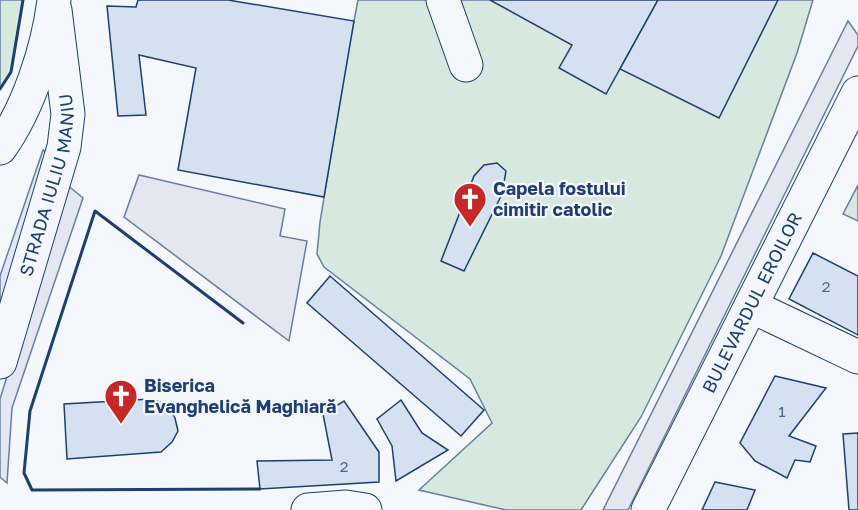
<svg xmlns="http://www.w3.org/2000/svg" width="858" height="510" font-family="'Golos Text',sans-serif">
	<style>
		.green { fill: #d7e8df; stroke: #687fa3; stroke-width: 1.5 }
		.parking { fill: #e3e8f0; stroke: #687fa3; stroke-width: 1.5 }
		.building { fill: #d5e0f0; stroke: #1d3f73; stroke-width: 1.5 }
		.lines { fill: none; stroke-linecap: round; stroke-linejoin: round }
		.minor-casing { stroke: #1d3f73; stroke-width: 35 }
		.major-casing { stroke: #1d3f73; stroke-width: 35 }
		.minor { stroke: #f4f7fb; stroke-width: 33 }
		.major { stroke: #f4f7fb; stroke-width: 33 }
		.wall { stroke: #1d3f73; stroke-width: 3 }
		.labels { text-anchor: middle; stroke-width: 4.5; stroke-linejoin: round; paint-order: stroke }
		.number-label { font-size: 15px; fill: #4b6792 }
		.street-label { font-size: 18px; fill: #1d3f73; stroke: #f4f7fb }
		.poi-label { font-size: 18px; font-weight: bold; fill: #1d3f73; stroke: #f4f7fb; text-anchor: start }
	</style>
	<rect width="100%" height="100%" fill="#f4f7fb"/>
	<g class="green">
		<polygon points="0,0 23,0 11,72 0,89"/>
		<polygon points="358,0 813,0 797,53 721,256 641,417 581,510 506,510 419,490 492,423 470,379 324,267 317,254 320,222 347,57"/>
		<polygon points="858,185 858,221 843,214"/>
	</g>
	<g class="parking">
		<polygon points="848,21 858,35 858,46 628,510 603,510"/>
		<polygon points="43,150 56,158 0,316 0,276"/>
		<polygon points="139,175 285,209 280,236 307,241 289,341 124,217"/>
		<polygon points="66,184 83,198 12,408 7,483 0,477 0,399"/>
	</g>
	<g class="building">
		<polygon points="138,0 228,0 354,21 324,197 178,170 196,68 139,55 146,115 118,116 107,6 136,7"/>
		<polygon points="490,0 658,0 606,94 559,68 572,45"/>
		<polygon points="658,0 778,0 719,118 620,69"/>
		<polygon points="497,163 506,171 502,194 464,271 441,261 474,176 484,165"/>
		<polygon points="813,253 858,276 858,335 789,299"/>
		<polygon points="330,276 484,410 461,436 307,303"/>
		<polygon points="775,376 826,388 789,436 816,446 810,462 795,460 787,478 755,461 740,443"/>
		<polygon points="151,399 162,403 171,411 175,418 178,431 172,442 161,452 67,459 64,404"/>
		<polygon points="401,400 422,433 448,450 396,481 392,446 377,419"/>
		<polygon points="344,401 379,452 379,482 260,489 257,461 332,460 323,414"/>
		<polygon points="858,433 858,510 849,510 843,434"/>
		<polygon points="715,482 755,490 747,510 702,510"/>
	</g>
	<g class="lines">
		<g class="minor-casing">
			<g id="minor">
				<polyline points="443,0 466,65"/>
				<polyline points="751,306 858,357"/>
				<path id="s1" d="M0,362L64,147L68,114L55,10"/>
				<polyline points="308,510 346,507 365,510"/>
			</g>
		</g>
		<g class="major-casing">
			<g id="major">
				<path d="M0,148C28,109 48,49 54,0"/>
				<path id="s2" d="M648,510L858,93"/>
			</g>
		</g>
		<use href="#minor" class="minor"/>
		<use href="#major" class="major"/>
		<g class="wall">
			<polyline points="0,89 11,72 23,0"/>
			<polyline points="243,323 95,211 30,411 24,473 32,490 260,489"/>
		</g>
	</g>
	<defs>
		<g id="church-pin" transform="scale(1.725)"><path d="M0 17L-7.5 6A9.5 9.5 0 1 1 7.5 6Z" fill="#c62828" stroke="#f4f7fb"/><path d="M-1.2-6h2.4v3.5h3.3v2.4h-3.3V6h-2.4V-.1h-3.3v-2.4h3.3Z" fill="#fff"/></g>
	</defs>
	<g fill-rule="evenodd">
		<use href="#church-pin" x="470" y="199"/>
		<use href="#church-pin" x="121" y="396"/>
	</g>
	<g class="labels">
		<g class="number-label">
			<text x="826" y="292">2</text>
			<text x="782" y="417">1</text>
			<text x="344" y="472">2</text>
		</g>
		<g class="street-label">
			<text dy="6" stroke="none"><textPath href="#s1" startOffset="184">STRADA IULIU MANIU</textPath></text>
			<text dy="6" stroke="none"><textPath href="#s2" startOffset="232">BULEVARDUL EROILOR</textPath></text>
		</g>
		<g class="poi-label">
			<text x="493" y="195">Capela fostului<tspan x="493" dy="21">cimitir catolic</tspan></text>
			<text x="144" y="392">Biserica<tspan x="144" dy="21">Evanghelică Maghiară</tspan></text>
		</g>
	</g>
</svg>
